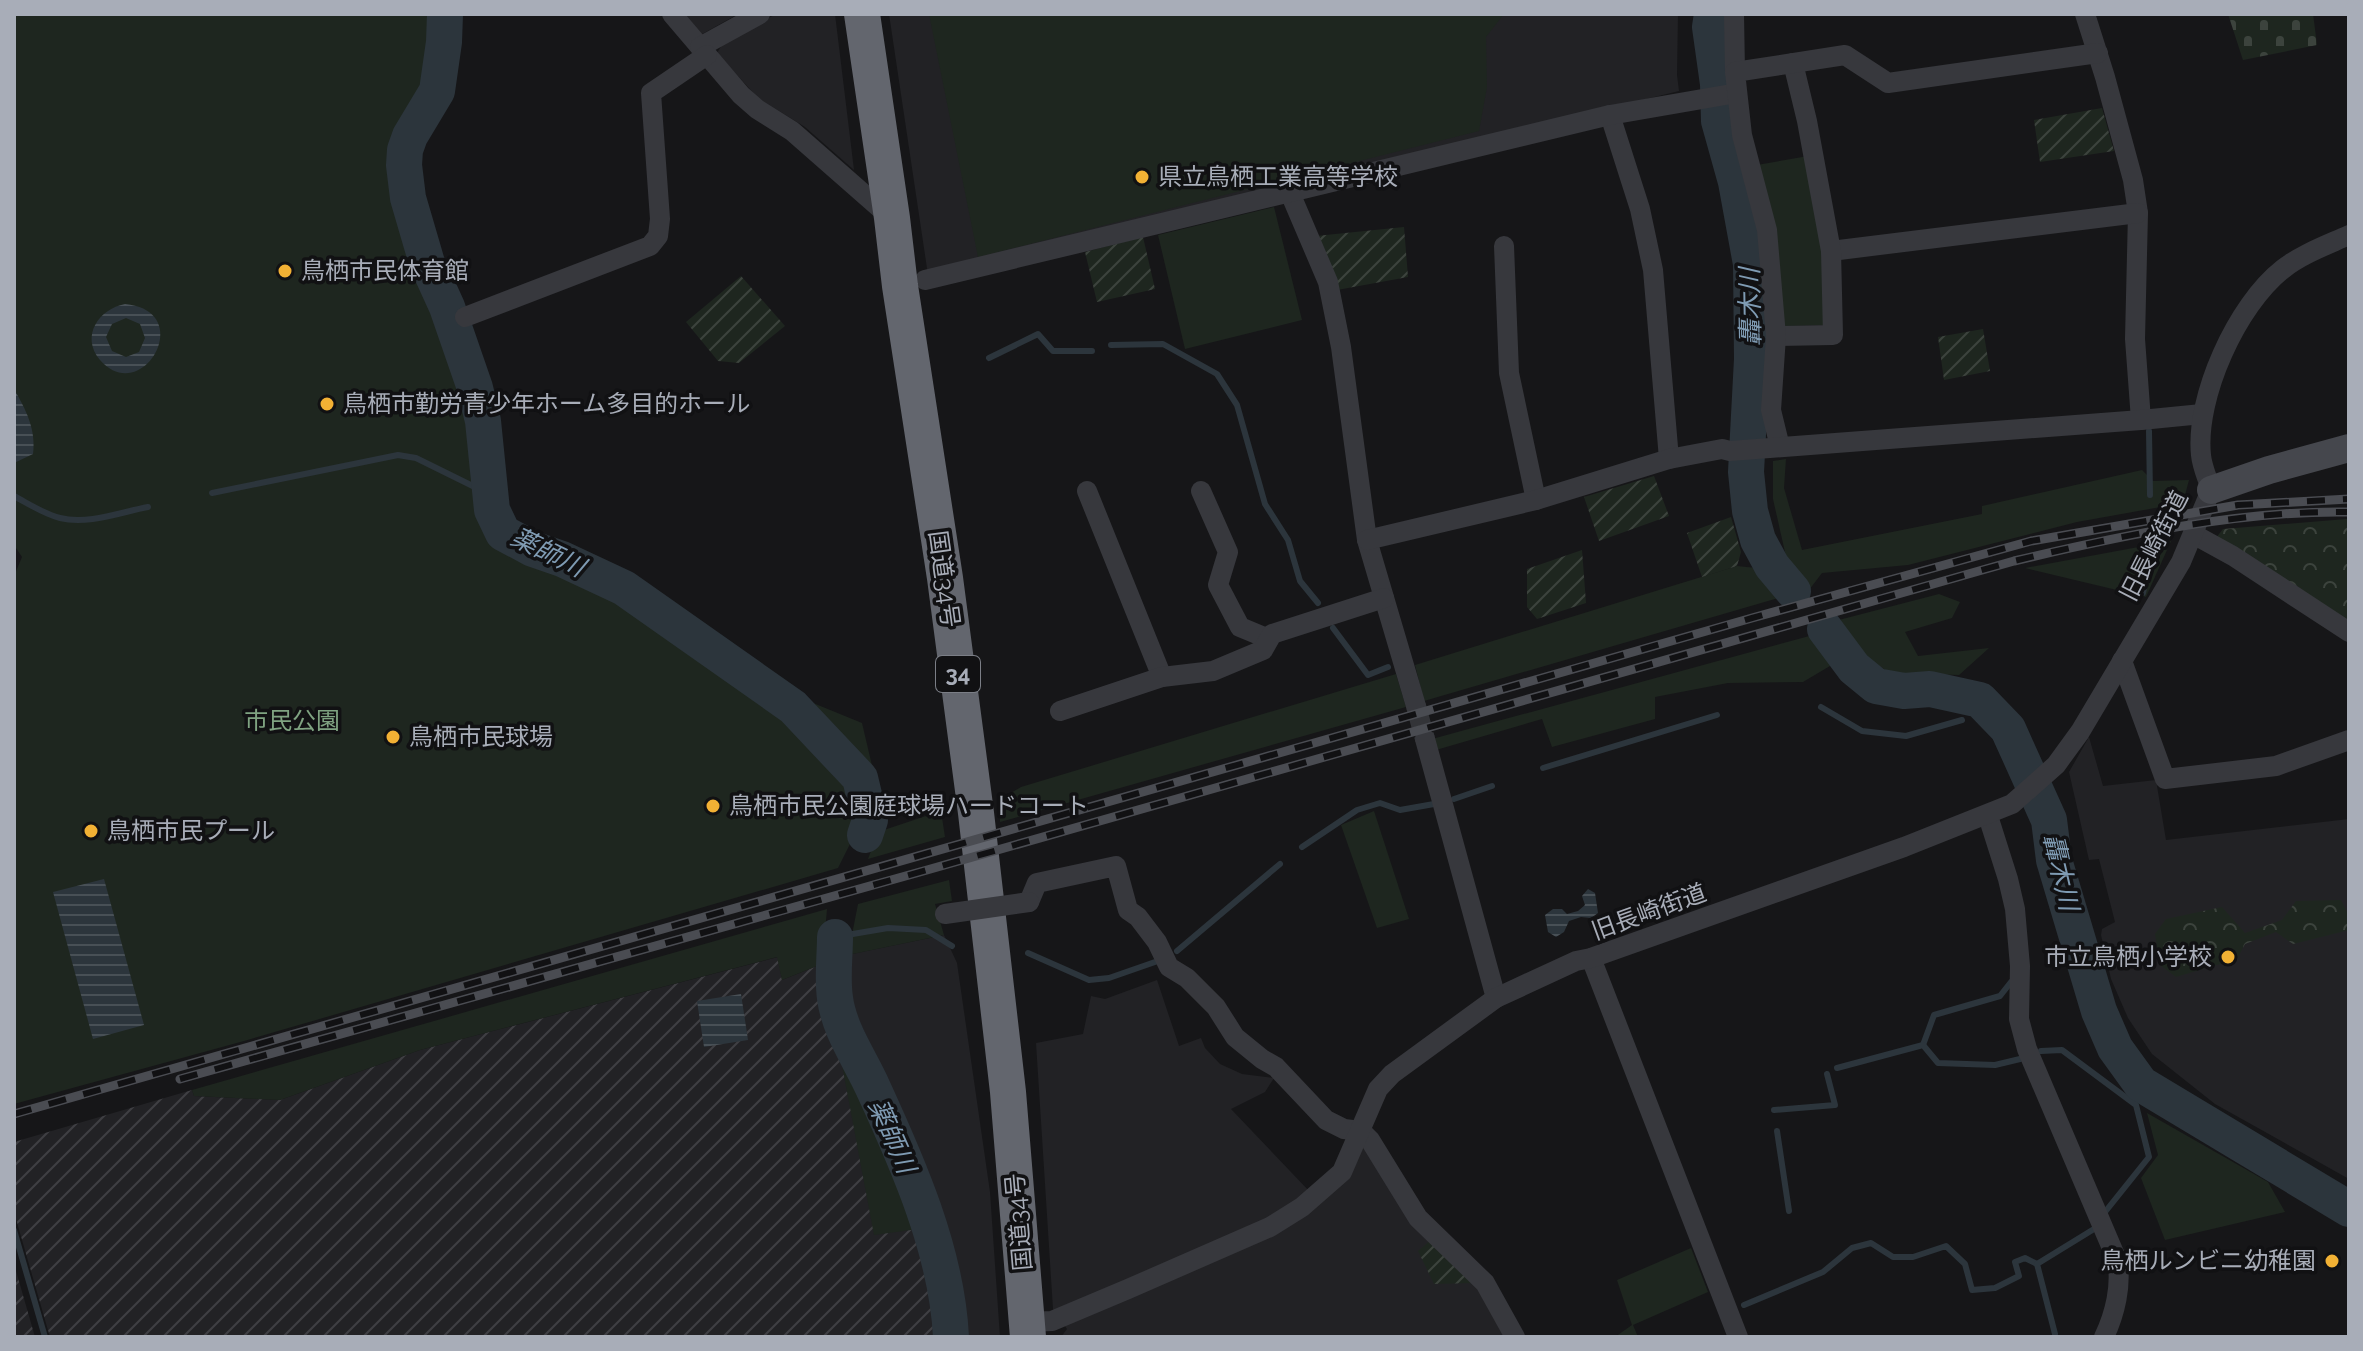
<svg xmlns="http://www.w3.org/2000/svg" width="2363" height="1351" font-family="Raleway,'Noto Sans JP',sans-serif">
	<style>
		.built { fill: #222225 }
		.industrial { fill: url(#industrial-furrows) }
		.green { fill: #1e261f }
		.forest { fill: url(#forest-crowns) }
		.cemetery { fill: url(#cemetery-stones) }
		.garden { fill: url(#garden-furrows) }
		.water { fill: url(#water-rules); fill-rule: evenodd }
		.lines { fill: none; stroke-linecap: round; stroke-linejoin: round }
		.stream { stroke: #2c353c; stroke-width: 6 }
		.river { stroke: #2c353c; stroke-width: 36 }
		.street-tunnel { stroke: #333438; stroke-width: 20; stroke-dasharray: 20 10; stroke-linecap: butt }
		.street { stroke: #37383d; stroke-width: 20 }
		.secondary { stroke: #45474d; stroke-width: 28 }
		.highway { stroke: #63666e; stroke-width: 36 }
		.rail-casing { stroke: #4a4c52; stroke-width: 9 }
		.rail { stroke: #111113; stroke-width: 6; stroke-dasharray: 18; stroke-linecap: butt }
		.street-bridge { stroke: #37383d; stroke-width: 20 }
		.poi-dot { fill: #f2b134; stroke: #111113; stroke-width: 3 }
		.labels { text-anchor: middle; stroke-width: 7; stroke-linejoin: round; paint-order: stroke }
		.shield { fill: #111113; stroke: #7b7e86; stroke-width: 2 }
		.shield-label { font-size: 22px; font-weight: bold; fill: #a8adb8 }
		.poi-label { font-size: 24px; fill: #a8adb8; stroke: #111113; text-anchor: start }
		.street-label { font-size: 24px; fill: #a8adb8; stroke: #111113 }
		.park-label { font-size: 24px; fill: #7fa381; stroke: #111113 }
		.water-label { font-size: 26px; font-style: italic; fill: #7f9bb3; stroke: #111113 }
	</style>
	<defs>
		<pattern id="industrial-furrows" width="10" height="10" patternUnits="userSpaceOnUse" patternTransform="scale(2)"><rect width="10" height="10" fill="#222225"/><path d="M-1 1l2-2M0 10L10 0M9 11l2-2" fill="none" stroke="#3f3f43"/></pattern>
		<pattern id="forest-crowns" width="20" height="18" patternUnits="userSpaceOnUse" patternTransform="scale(2)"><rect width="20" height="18" fill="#1e261f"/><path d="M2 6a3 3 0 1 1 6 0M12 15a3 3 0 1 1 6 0" fill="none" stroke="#3c433d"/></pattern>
		<pattern id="cemetery-stones" width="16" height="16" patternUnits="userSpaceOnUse" patternTransform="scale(2)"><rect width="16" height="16" fill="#1e261f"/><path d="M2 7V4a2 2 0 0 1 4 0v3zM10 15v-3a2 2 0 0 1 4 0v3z" fill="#3c433d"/></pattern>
		<pattern id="garden-furrows" width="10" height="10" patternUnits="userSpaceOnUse" patternTransform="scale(2)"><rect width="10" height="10" fill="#1e261f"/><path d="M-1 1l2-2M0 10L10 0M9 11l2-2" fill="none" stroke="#3c433d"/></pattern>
		<pattern id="water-rules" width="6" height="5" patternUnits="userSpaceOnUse" patternTransform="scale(2)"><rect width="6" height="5" fill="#2c353c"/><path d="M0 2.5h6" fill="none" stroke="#485056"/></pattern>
	</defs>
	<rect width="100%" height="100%" fill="#161618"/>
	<g class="built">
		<polygon points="680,14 738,14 697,37"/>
		<polygon points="776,14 835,14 854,170 805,127 758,98 717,53 723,43"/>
		<polygon points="889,14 1678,14 1677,75 1679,91 928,275"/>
		<polygon points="2089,737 2103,786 2156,780 2166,840 2349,819 2349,1179 2215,1104 2152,1054 2128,1018 2111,979 2101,935 2102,929 2115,922 2099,859 2089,860 2069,772"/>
		<polygon points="944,935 957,963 990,1192 1000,1337 967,1337 955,1275 908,1125 850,1001 847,955"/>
		<polygon points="1157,980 1179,1046 1201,1038 1205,1048 1220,1064 1242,1074 1274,1078 1265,1092 1231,1109 1310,1192 1364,1142 1477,1283 1506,1337 1061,1337 1067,1329 1053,1309 1036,1043 1083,1034 1091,996 1105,999"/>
	</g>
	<g class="industrial">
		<polygon points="778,957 782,980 822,964 821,995 839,1049 893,1157 918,1229 939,1318 939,1337 50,1337 14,1212 14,1142 192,1090 194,1096 280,1100 420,1050"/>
		<polygon points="14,1264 35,1337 14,1337"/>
	</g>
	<g class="green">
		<polygon points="14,14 438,14 429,78 394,142 394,173 423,268 462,368 475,422 487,517 503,538 626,601 771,702 851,781 859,805 854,836 838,868 244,1041 14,1104 14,576 22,557 14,545"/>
		<polygon points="929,14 1504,14 1486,37 1487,87 1479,131 978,257"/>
		<polygon points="1808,156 1825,254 1827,325 1783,326 1757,165"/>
		<polygon points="1274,207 1302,320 1185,349 1158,235"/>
		<polygon points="1786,459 1784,488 1802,550 1982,514 1982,506 2142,470 2153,481 2189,480 2183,503 2077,522 1908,565 1822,573 1809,590 1787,561 1773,499 1773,461"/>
		<polygon points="2171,541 2146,597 2025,568"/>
		<polygon points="1737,566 1766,569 1785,596 1424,701 1415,665"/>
		<polygon points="1939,594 1960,602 1952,618 1905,632 1918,656 1989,648 1959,675 1891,673 1865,658 1831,622"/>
		<polygon points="1813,635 1835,663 1803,682 1728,683 1655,697 1655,719 1552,747 1542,719 1436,750 1432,739"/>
		<polygon points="1396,674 1406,707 1000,822 999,800 1021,787"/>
		<polygon points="796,696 862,723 874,774"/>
		<polygon points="941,811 945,837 868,859 878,832"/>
		<polygon points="1374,811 1409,919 1377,928 1341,825"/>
		<polygon points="949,880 952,901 935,904 944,935 848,955 858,904"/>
		<polygon points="827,909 822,964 782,980 777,957 420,1050 280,1100 194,1096 192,1090"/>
		<polygon points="839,1049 893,1157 918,1229 874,1235"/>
		<polygon points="2147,1113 2268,1182 2285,1212 2165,1240 2141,1178 2158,1155"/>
		<polygon points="1691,1248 1708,1292 1633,1325 1638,1337 1615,1337 1632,1325 1617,1280"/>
	</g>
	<g class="forest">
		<polygon points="2347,519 2349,628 2212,543 2223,529"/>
		<polygon points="2341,900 2349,916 2349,930 2293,944 2276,932 2245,944 2237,959 2176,977 2160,965 2155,934 2166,919 2222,907 2245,933 2282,920 2296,901"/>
	</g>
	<polygon class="cemetery" points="2228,14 2313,14 2317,45 2243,60"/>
	<g class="garden">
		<polygon points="2102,108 2114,151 2040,162 2034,120"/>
		<polygon points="1404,227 1408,277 1337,290 1316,236"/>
		<polygon points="1143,237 1155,289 1097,302 1085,252"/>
		<polygon points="741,276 785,326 739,363 718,361 686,322"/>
		<polygon points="1983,329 1990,371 1944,380 1938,337"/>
		<polygon points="1654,476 1669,516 1599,541 1584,497"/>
		<polygon points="1731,517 1741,552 1737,566 1702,577 1687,533"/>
		<polygon points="1582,550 1586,603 1537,619 1527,607 1527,569"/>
		<polygon points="1431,1240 1477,1283 1434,1284 1418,1251"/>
	</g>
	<g class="water">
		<path d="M125,304C198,311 142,408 100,360C80,336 99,309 125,304ZM126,318L140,324L145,338L139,352L126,357L112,351L106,337L112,324Z"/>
		<path d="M14,389C26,410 36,429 33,454L14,463Z"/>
		<polygon points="104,879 144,1025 93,1039 53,892"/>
		<polygon points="1588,889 1595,893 1598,913 1591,918 1581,917 1569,921 1564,932 1556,937 1548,932 1545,915 1553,909 1562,909 1567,914 1578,911 1585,905 1582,896"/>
		<polygon points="741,994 748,1040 704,1047 697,1001"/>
	</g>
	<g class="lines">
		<g class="stream">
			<polyline points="1111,345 1163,344 1217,374 1237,405 1265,504 1288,540 1300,581 1318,603"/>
			<polyline points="989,358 1038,334 1053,351 1092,351"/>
			<polyline points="2149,431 2150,495"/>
			<polyline points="212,493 398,455 416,458 491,495"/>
			<path d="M14,496C29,504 44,514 60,518C88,525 121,512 148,507"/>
			<polyline points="2143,593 2152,552"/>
			<polyline points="1333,628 1368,675 1388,667"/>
			<polyline points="1821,707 1862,731 1906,736 1962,720"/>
			<polyline points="1543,768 1717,715"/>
			<polyline points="1454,799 1492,786"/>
			<polyline points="1302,847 1357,810 1380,803 1400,810 1434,804"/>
			<polyline points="835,937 888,928 926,930 952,946"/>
			<polyline points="1177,951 1280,864"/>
			<polyline points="1028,953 1089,980 1109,978 1155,962"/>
			<polyline points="1923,1045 1934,1015 2000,996 2011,982"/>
			<polyline points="2041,1051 2062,1050 2136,1105 2149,1157 2105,1212"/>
			<polyline points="1837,1068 1923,1045 1938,1063 1995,1065 2020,1059"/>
			<polyline points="1774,1110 1835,1105 1827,1074"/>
			<polyline points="1777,1131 1789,1211"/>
			<polyline points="14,1230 45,1337"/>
			<polyline points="1744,1305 1823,1272 1852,1248 1871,1243 1893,1257 1913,1257 1946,1246 1965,1264 1972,1290 1995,1288 2019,1276 2015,1262 2025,1258 2037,1264"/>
			<polyline points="2055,1334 2037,1264 2094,1229"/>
		</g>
		<g class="river">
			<polyline points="445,14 444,42 437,91 410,136 405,150 404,165 408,198 427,263 447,307 475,388 483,421 492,510 503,533 533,549 562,559 624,588 793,707 860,778 870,820 865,835"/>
			<polyline points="1712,14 1710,27 1718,84 1719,121 1736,182 1751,264 1752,359 1746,472 1750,511 1758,540 1772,566 1793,591"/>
			<polyline points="1825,629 1854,668 1876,686 1904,691 1930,689 1980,700 2008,729 2049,820 2054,860 2099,1011 2115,1048 2141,1084 2349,1209"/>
			<path d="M835,937C835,956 832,978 835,998C839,1030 860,1059 873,1088C908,1164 947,1252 951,1337"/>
		</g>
		<polyline class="street-tunnel" points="1416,706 1425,739"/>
		<g class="street">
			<polyline points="672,14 741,95 757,109 792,131 890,217"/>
			<polyline points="1734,14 1735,72"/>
			<polyline points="2085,14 2105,77 2133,180 2138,213 2135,339 2141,420"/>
			<polyline points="700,47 760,14"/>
			<polyline points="1610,115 1640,209 1653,270 1669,459"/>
			<polyline points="1290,193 1328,282 1341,347 1367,540 1416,706"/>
			<polyline points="1504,246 1509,373 1536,500"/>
			<polyline points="1831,251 2138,213"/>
			<polyline points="925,280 1610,115 1737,93"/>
			<polyline points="465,317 650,246 658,236 660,219 651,93 707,55"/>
			<polyline points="1776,336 1833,335 1831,251 1807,121 1793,63"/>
			<polyline points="1780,447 1771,410 1776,336 1767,230 1742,135 1735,72 1845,55 1888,83 2098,53"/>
			<polyline points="1087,491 1162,677"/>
			<polyline points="1201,491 1228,552 1218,585 1240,627 1269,639"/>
			<polyline points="2193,534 2233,556 2349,632"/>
			<polyline points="1367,540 1536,500 1669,459 1722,449 1730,451 2141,420 2202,414"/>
			<polyline points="2122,661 2165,779 2276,766 2349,740"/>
			<polyline points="1060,711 1162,677 1213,671 1263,650 1272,634 1384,598"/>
			<polyline points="1425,739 1496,998"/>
			<path d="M1988,816L2008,879L2015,909L2020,966L2019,1019L2027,1049L2117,1260C2122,1285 2115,1314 2104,1337"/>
			<polyline points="1029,902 1037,883 1116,866 1128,910 1138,917 1157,942 1169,967 1187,978 1216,1007 1235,1037 1262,1059 1276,1067 1326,1120 1344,1129 1361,1131 1370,1140 1418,1218 1485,1283 1515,1337"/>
			<polyline points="1591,958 1738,1337"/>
			<path d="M1028,1322L1052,1321L1128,1289L1270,1227L1302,1207L1342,1172L1378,1089L1392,1074L1496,998L1576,961L1591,958L1904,847L2012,804L2056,765L2080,732L2181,562L2211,490C2208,479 2202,467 2201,455C2195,397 2237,305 2283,269C2302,254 2327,245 2349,235"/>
		</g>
		<polyline class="secondary" points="2211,490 2269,470 2349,448"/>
		<polyline class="highway" points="862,14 892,218 900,286 945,578 976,813 1008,1092 1028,1337"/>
		<g class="rail-casing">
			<g id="rail">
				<path d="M180,1079L927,870L2014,561C2119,536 2241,510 2349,512"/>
				<polyline points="14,1114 1752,618 2031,541 2238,505 2349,499"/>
			</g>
		</g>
		<use href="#rail" class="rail"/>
		<polyline class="street-bridge" points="945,914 1029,902"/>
	</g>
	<g class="poi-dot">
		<circle cx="1142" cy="177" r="8"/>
		<circle cx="285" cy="271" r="8"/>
		<circle cx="327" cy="404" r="8"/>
		<circle cx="393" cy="737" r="8"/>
		<circle cx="713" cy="806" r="8"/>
		<circle cx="91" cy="831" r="8"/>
		<circle cx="2228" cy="957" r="8"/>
		<circle cx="2332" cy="1261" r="8"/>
	</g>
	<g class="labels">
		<rect class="shield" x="936" y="656" width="44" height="36" rx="6"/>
		<g class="shield-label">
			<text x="958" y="682">34</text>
		</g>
		<g class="poi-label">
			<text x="1158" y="185">県立鳥栖工業高等学校</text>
			<text x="301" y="279">鳥栖市民体育館</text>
			<text x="343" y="412">鳥栖市勤労青少年ホーム多目的ホール</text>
			<text x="409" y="745">鳥栖市民球場</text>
			<text x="729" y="814">鳥栖市民公園庭球場ハードコート</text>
			<text x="107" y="839">鳥栖市民プール</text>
			<text x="2212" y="965" text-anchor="end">市立鳥栖小学校</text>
			<text x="2316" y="1269" text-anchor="end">鳥栖ルンビニ幼稚園</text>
		</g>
		<g class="street-label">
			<text transform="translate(2154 546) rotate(-63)" y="8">旧長崎街道</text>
			<text transform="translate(944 579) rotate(82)" y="8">国道34号</text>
			<text transform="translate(1649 912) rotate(-20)" y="8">旧長崎街道</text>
			<text transform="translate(1019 1222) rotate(-95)" y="8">国道34号</text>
		</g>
		<g class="park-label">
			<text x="292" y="729">市民公園</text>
		</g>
		<g class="water-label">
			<text transform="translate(1750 307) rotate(-91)" y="9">轟木川</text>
			<text transform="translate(548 552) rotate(26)" y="9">薬師川</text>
			<text transform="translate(2061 872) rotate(77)" y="9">轟木川</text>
			<text transform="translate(892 1136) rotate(66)" y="9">薬師川</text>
		</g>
	</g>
	<rect width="2363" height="1351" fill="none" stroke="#a8adb8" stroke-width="32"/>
</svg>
